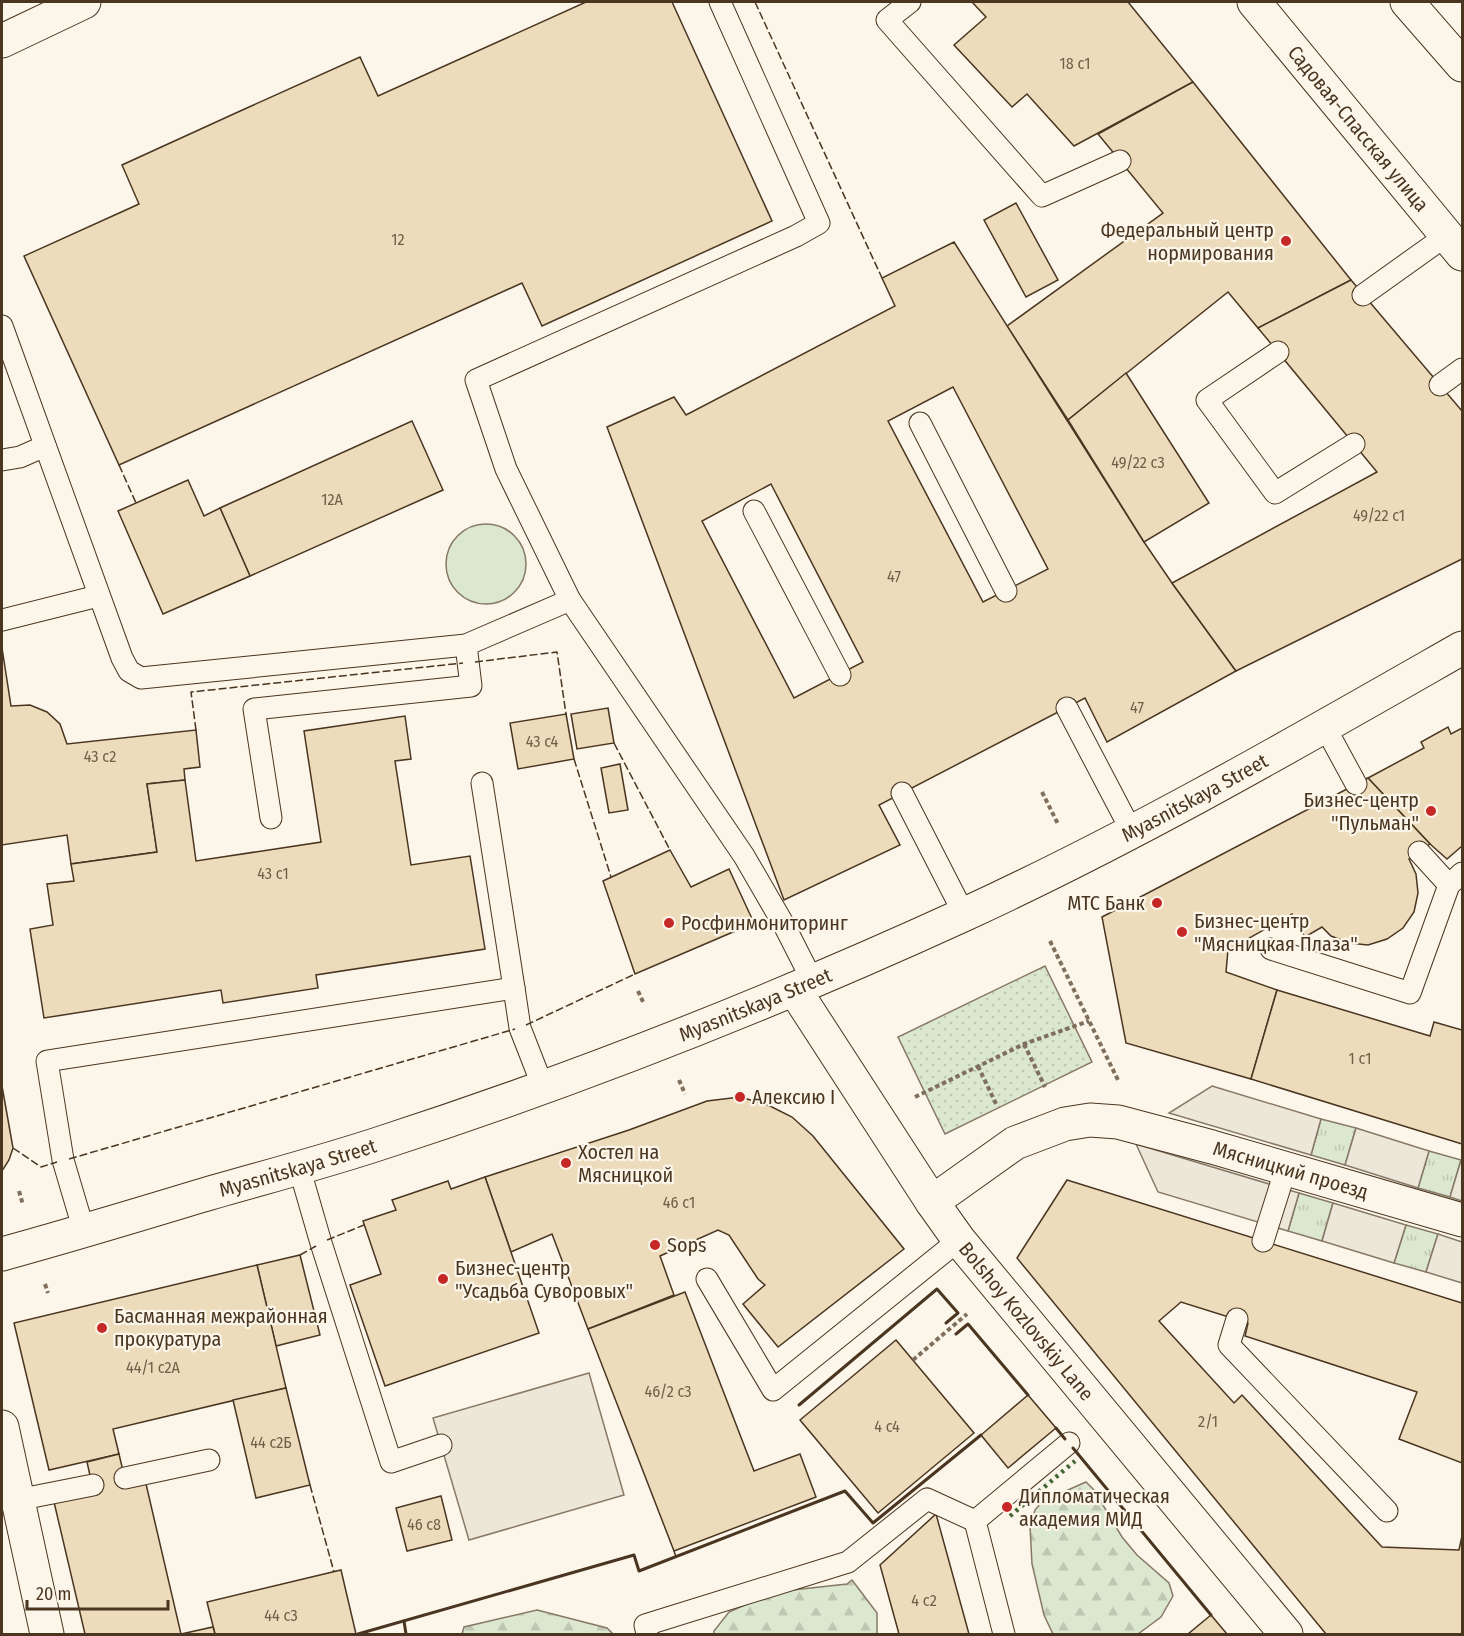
<svg xmlns="http://www.w3.org/2000/svg" width="1464" height="1636" font-family="'Fira Sans Condensed',sans-serif">
	<style>
		.grass { fill: url(#grass-tufts); stroke: #887966; stroke-width: 1.5 }
		.forest { fill: url(#forest-firs); stroke: #887966; stroke-width: 1.5 }
		.park { fill: url(#park-dots); stroke: #887966; stroke-width: 1.5 }
		.garden { fill: #dce7d0; stroke: #887966; stroke-width: 1.5 }
		.parking { fill: #ede7d9; stroke: #887966; stroke-width: 1.5 }
		.building { fill: #ecdcbc; stroke: #4a3520; stroke-width: 1.5; fill-rule: evenodd }
		.lines { fill: none; stroke-linecap: round; stroke-linejoin: round }
		.lane-casing { stroke: #4a3520; stroke-width: 23 }
		.street-casing { stroke: #4a3520; stroke-width: 35 }
		.secondary-casing { stroke: #4a3520; stroke-width: 35 }
		.primary-casing { stroke: #4a3520; stroke-width: 35 }
		.path { stroke: #7f6f5c; stroke-width: 4; stroke-dasharray: 4.5 3; stroke-linecap: butt }
		.lane { stroke: #fbf6e9; stroke-width: 21 }
		.street { stroke: #fbf6e9; stroke-width: 33 }
		.secondary { stroke: #fbf6e9; stroke-width: 33 }
		.primary { stroke: #fbf6e9; stroke-width: 33 }
		.hedge { stroke: #436837; stroke-width: 4.5; stroke-dasharray: 3 4.5; stroke-linecap: butt }
		.fence { stroke: #4a3520; stroke-width: 1.5; stroke-dasharray: 8 3; stroke-linecap: butt }
		.wall { stroke: #4a3520; stroke-width: 3 }
		.poi-dot { fill: #c62828; stroke: #fbf6e9; stroke-width: 2 }
		.labels { text-anchor: middle; stroke-width: 4.5; stroke-linejoin: round; paint-order: stroke }
		.number-label { font-size: 16px; fill: #725f47 }
		.street-label { font-size: 20px; fill: #4a3520; stroke: #fbf6e9 }
		.poi-label { font-size: 20px; fill: #4a3520; stroke: #fbf6e9; text-anchor: start }
	</style>
	<defs>
		<pattern id="grass-tufts" width="24" height="20" patternUnits="userSpaceOnUse" patternTransform="scale(1.5)"><rect width="24" height="20" fill="#dce7d0"/><path d="M3 7l-1-3M5 7V3M7 7l1-3M15 17l-1-3M17 17v-4M19 17l1-3" fill="none" stroke="#bec7b2"/></pattern>
		<pattern id="forest-firs" width="22" height="20" patternUnits="userSpaceOnUse" patternTransform="scale(1.5)"><rect width="22" height="20" fill="#dce7d0"/><path d="M5 1l3.5 6h-7zM16 11l3.5 6h-7z" fill="#bec7b2"/></pattern>
		<pattern id="park-dots" width="8" height="8" patternUnits="userSpaceOnUse" patternTransform="scale(1.5)"><rect width="8" height="8" fill="#dce7d0"/><path d="M2 2h.1M6 6h.1" fill="none" stroke="#bec7b2" stroke-width="1.8" stroke-linecap="round"/></pattern>
	</defs>
	<rect width="100%" height="100%" fill="#fbf6e9"/>
	<g class="grass">
		<polygon points="1321,1119 1356,1128 1345,1165 1311,1155"/>
		<polygon points="1429,1151 1461,1160 1450,1197 1418,1188"/>
		<polygon points="1299,1193 1333,1203 1322,1241 1288,1231"/>
		<polygon points="1406,1225 1438,1234 1426,1272 1394,1263"/>
	</g>
	<g class="forest">
		<polygon points="1086,1482 1094,1490 1122,1537 1137,1555 1169,1583 1173,1596 1161,1617 1138,1634 1053,1634 1044,1615 1032,1564 1030,1526 1035,1510 1047,1496 1059,1494"/>
		<polygon points="852,1580 877,1613 877,1634 714,1634 714,1631 729,1612 774,1592 847,1584"/>
		<polygon points="537,1610 607,1628 613,1634 462,1634 464,1627"/>
	</g>
	<polygon class="park" points="1045,966 1092,1062 945,1134 898,1037"/>
	<circle class="garden" cx="486" cy="564" r="40"/>
	<g class="parking">
		<polygon points="1212,1086 1321,1119 1311,1155 1169,1113"/>
		<polygon points="1356,1128 1429,1151 1418,1188 1345,1165"/>
		<polygon points="1136,1144 1299,1193 1288,1231 1158,1192"/>
		<polygon points="1461,1160 1462,1160 1462,1201 1450,1197"/>
		<polygon points="1333,1203 1406,1225 1394,1263 1322,1241"/>
		<polygon points="1438,1234 1462,1242 1462,1283 1426,1272"/>
		<polygon points="589,1373 624,1495 469,1540 433,1418"/>
	</g>
	<g class="building">
		<polygon points="586,2 672,2 772,221 542,326 522,283 119,465 24,256 139,204 122,165 238,112 360,57 378,96"/>
		<polygon points="972,2 1128,2 1193,82 1074,146 1027,94 1012,107 954,45 986,17"/>
		<polygon points="1193,82 1351,280 1258,328 1228,292 1068,420 1007,326 1163,213 1098,134"/>
		<polygon points="1016,203 1058,280 1026,297 984,220"/>
		<path d="M954,242L1144,542L1172,583L1236,671L1107,742L1085,698L879,805L900,845L784,900L607,427L674,397L686,415L895,306L882,278ZM953,387L1048,569L983,602L888,421ZM771,484L863,662L794,698L702,521Z"/>
		<polygon points="1351,280 1462,411 1462,559 1236,671 1172,583 1377,472 1258,328"/>
		<polygon points="1126,373 1209,503 1144,542 1068,420"/>
		<polygon points="412,421 443,490 250,576 220,508"/>
		<polygon points="188,480 204,516 220,508 250,576 163,614 118,511"/>
		<polygon points="2,648 11,706 30,705 47,712 60,724 67,744 196,730 200,767 184,769 185,780 147,784 157,852 71,864 67,835 2,845"/>
		<polygon points="608,708 614,743 577,749 571,714"/>
		<polygon points="566,714 574,759 518,769 510,723"/>
		<polygon points="405,716 411,759 395,761 411,865 470,856 485,949 316,975 318,988 223,1003 221,990 44,1018 30,929 53,925 47,884 74,881 71,864 157,852 147,784 185,780 196,861 321,842 304,731"/>
		<polygon points="1448,727 1451,734 1462,728 1462,846 1447,859 1430,844 1368,778 1424,748 1421,742"/>
		<polygon points="620,764 628,810 609,813 601,768"/>
		<polygon points="1368,778 1430,844 1409,859 1416,874 1418,893 1414,912 1403,928 1387,939 1368,945 1349,943 1331,936 1322,927 1305,937 1292,914 1228,950 1226,972 1277,990 1251,1079 1126,1043 1102,917"/>
		<polygon points="670,850 691,887 729,869 754,923 635,974 603,881"/>
		<polygon points="1277,990 1430,1036 1434,1022 1462,1030 1462,1144 1251,1079"/>
		<polygon points="2,1086 13,1148 9,1160 2,1171"/>
		<polygon points="740,1097 768,1105 792,1117 813,1136 904,1249 778,1347 743,1304 765,1285 758,1279 729,1235 718,1230 660,1256 674,1295 588,1329 552,1234 511,1252 485,1177 629,1130 707,1101"/>
		<polygon points="485,1177 539,1333 385,1386 350,1285 381,1274 363,1221 396,1210 392,1200 448,1181 451,1189"/>
		<polygon points="1067,1180 1462,1303 1462,1463 1399,1439 1417,1392 1245,1336 1248,1323 1181,1302 1159,1321 1234,1403 1242,1395 1382,1547 1459,1550 1462,1536 1462,1634 1326,1634 1017,1258"/>
		<polygon points="300,1255 320,1335 276,1346 257,1265"/>
		<polygon points="257,1265 286,1388 113,1429 119,1454 49,1470 14,1323"/>
		<polygon points="685,1292 754,1471 800,1454 816,1497 674,1551 588,1329"/>
		<polygon points="896,1340 974,1433 878,1513 800,1420"/>
		<polygon points="286,1388 310,1485 256,1498 233,1400"/>
		<polygon points="1028,1395 1056,1428 1008,1468 981,1435"/>
		<polygon points="119,1454 127,1488 146,1484 181,1634 85,1634 54,1502 94,1493 87,1462"/>
		<polygon points="441,1496 452,1540 407,1551 396,1508"/>
		<polygon points="936,1514 969,1634 899,1634 880,1565"/>
		<polygon points="341,1570 356,1634 215,1634 207,1602"/>
		<polygon points="1211,1615 1227,1634 1188,1634"/>
		<polygon points="213,1627 215,1634 181,1634"/>
	</g>
	<g class="lines">
		<g class="lane-casing">
			<g id="lane">
				<polyline points="720,2 819,223 796,236 476,380 506,469 570,600 744,856 784,925 812,980"/>
				<polyline points="910,2 887,20 1042,196 1120,161"/>
				<polyline points="1363,295 1447,235"/>
				<polyline points="2,326 122,658 129,671 141,678 466,645 570,600"/>
				<polyline points="1278,352 1207,400 1275,493 1354,444"/>
				<polyline points="1440,385 1462,369"/>
				<polyline points="920,423 1006,591"/>
				<polyline points="2,460 20,457 45,446"/>
				<polyline points="754,511 840,675"/>
				<polyline points="2,620 98,596"/>
				<polyline points="1067,708 1132,832"/>
				<polyline points="1325,727 1356,784"/>
				<polyline points="902,793 964,914"/>
				<polyline points="271,818 254,709 471,686 466,645"/>
				<polyline points="1419,852 1449,885"/>
				<polyline points="1271,949 1410,993 1449,885 1462,873"/>
				<polyline points="514,988 520,1028 543,1087"/>
				<polyline points="299,1167 321,1243 391,1462 441,1445"/>
				<polyline points="84,1231 63,1160 47,1061 514,988 482,783"/>
				<polyline points="1263,1241 1286,1168"/>
				<polyline points="707,1279 773,1390 959,1240"/>
				<polyline points="1237,1319 1229,1345 1387,1511"/>
				<polyline points="125,1478 209,1460"/>
				<polyline points="17,1500 93,1485"/>
				<polyline points="647,1634 645,1625 848,1562 927,1499 975,1521"/>
				<polyline points="1004,1634 975,1521 1069,1443"/>
			</g>
		</g>
		<g class="street-casing">
			<g id="street">
				<path id="s1" d="M794,989L932,1202L959,1240L1286,1634"/>
				<path id="s2" d="M932,1202L1015,1143L1065,1124L1090,1120L1118,1122L1212,1147L1462,1220"/>
				<polyline points="2,1427 47,1634"/>
			</g>
		</g>
		<g class="secondary-casing">
			<g id="secondary">
				<polyline points="2,41 84,2"/>
				<path id="s3" d="M2,1254C68,1236 134,1216 200,1196C262,1178 324,1162 384,1142C581,1078 775,1001 963,915C1135,836 1299,741 1462,648"/>
			</g>
		</g>
		<g class="primary-casing">
			<g id="primary">
				<path id="s4" d="M1254,2L1462,254"/>
				<polyline points="1407,2 1462,65"/>
			</g>
		</g>
		<g class="path">
			<polyline points="1042,792 1058,824"/>
			<polyline points="1050,941 1118,1080"/>
			<polyline points="638,991 644,1004"/>
			<polyline points="1024,1044 1045,1087"/>
			<polyline points="978,1066 997,1106"/>
			<polyline points="679,1080 685,1094"/>
			<polyline points="915,1097 1024,1044 1089,1021"/>
			<polyline points="19,1191 23,1205"/>
			<polyline points="45,1284 48,1293"/>
			<polyline points="913,1360 967,1314"/>
		</g>
		<use href="#lane" class="lane"/>
		<use href="#street" class="street"/>
		<use href="#secondary" class="secondary"/>
		<use href="#primary" class="primary"/>
		<polyline class="hedge" points="1010,1516 1075,1461"/>
		<g class="fence">
			<polyline points="755,2 882,278"/>
			<polyline points="119,465 136,503"/>
			<polyline points="475,662 557,652 566,714"/>
			<polyline points="196,730 191,692 463,663"/>
			<polyline points="614,743 670,850"/>
			<polyline points="574,759 611,877"/>
			<polyline points="526,1025 635,974"/>
			<polyline points="13,1148 41,1167 57,1162"/>
			<polyline points="69,1159 515,1029"/>
			<polyline points="327,1240 364,1225"/>
			<polyline points="300,1255 316,1246"/>
			<polyline points="310,1485 334,1572"/>
			<polyline points="674,1551 676,1557"/>
		</g>
		<g class="wall">
			<polyline points="956,1334 968,1324 1028,1395"/>
			<polyline points="799,1405 937,1289 958,1313 946,1323"/>
			<polyline points="1056,1428 1065,1439"/>
			<polyline points="1073,1448 1211,1615"/>
			<polyline points="404,1621 406,1634"/>
			<polyline points="358,1634 634,1555 639,1571 845,1491 873,1523 981,1435"/>
		</g>
	</g>
	<g class="poi-dot">
		<circle cx="1286" cy="241" r="6"/>
		<circle cx="1431" cy="811" r="6"/>
		<circle cx="1157" cy="903" r="6"/>
		<circle cx="669" cy="923" r="6"/>
		<circle cx="1182" cy="932" r="6"/>
		<circle cx="740" cy="1097" r="6"/>
		<circle cx="566" cy="1163" r="6"/>
		<circle cx="655" cy="1245" r="6"/>
		<circle cx="443" cy="1279" r="6"/>
		<circle cx="102" cy="1328" r="6"/>
		<circle cx="1007" cy="1507" r="6"/>
	</g>
	<g class="labels">
		<g class="number-label">
			<text x="1075" y="69">18 с1</text>
			<text x="398" y="245">12</text>
			<text x="1138" y="468">49/22 с3</text>
			<text x="332" y="505">12А</text>
			<text x="1379" y="521">49/22 с1</text>
			<text x="894" y="582">47</text>
			<text x="1137" y="713">47</text>
			<text x="542" y="747">43 с4</text>
			<text x="100" y="762">43 с2</text>
			<text x="273" y="879">43 с1</text>
			<text x="1360" y="1064">1 с1</text>
			<text x="679" y="1208">46 с1</text>
			<text x="153" y="1373">44/1 с2А</text>
			<text x="668" y="1397">46/2 с3</text>
			<text x="1208" y="1427">2/1</text>
			<text x="887" y="1432">4 с4</text>
			<text x="271" y="1448">44 с2Б</text>
			<text x="424" y="1530">46 с8</text>
			<text x="924" y="1606">4 с2</text>
			<text x="281" y="1621">44 с3</text>
		</g>
		<g class="street-label">
			<text dy="7" stroke="none"><textPath href="#s4" startOffset="164">Садовая-Спасская улица</textPath></text>
			<text dy="7" stroke="none"><textPath href="#s3" startOffset="1280">Myasnitskaya Street</textPath></text>
			<text dy="7" stroke="none"><textPath href="#s3" startOffset="794">Myasnitskaya Street</textPath></text>
			<text dy="7" stroke="none"><textPath href="#s3" startOffset="308">Myasnitskaya Street</textPath></text>
			<text dy="7" stroke="none"><textPath href="#s2" startOffset="388">Мясницкий проезд</textPath></text>
			<text dy="7" stroke="none"><textPath href="#s1" startOffset="406">Bolshoy Kozlovskiy Lane</textPath></text>
		</g>
		<g class="poi-label">
			<text x="1274" y="237" text-anchor="end">Федеральный центр<tspan x="1274" dy="23">нормирования</tspan></text>
			<text x="1419" y="807" text-anchor="end">Бизнес-центр<tspan x="1419" dy="23">"Пульман"</tspan></text>
			<text x="1145" y="910" text-anchor="end">МТС Банк</text>
			<text x="1194" y="928">Бизнес-центр<tspan x="1194" dy="23">"Мясницкая Плаза"</tspan></text>
			<text x="681" y="930">Росфинмониторинг</text>
			<text x="752" y="1104">Алексию I</text>
			<text x="578" y="1159">Хостел на<tspan x="578" dy="23">Мясницкой</tspan></text>
			<text x="667" y="1252">Sops</text>
			<text x="455" y="1275">Бизнес-центр<tspan x="455" dy="23">"Усадьба Суворовых"</tspan></text>
			<text x="114" y="1323">Басманная межрайонная<tspan x="114" dy="23">прокуратура</tspan></text>
			<text x="1019" y="1503">Дипломатическая<tspan x="1019" dy="23">академия МИД</tspan></text>
		</g>
	</g>
	<rect width="1464" height="1636" fill="none" stroke="#4a3520" stroke-width="6"/>
	<path d="M27 1600v9h141v-9" fill="none" stroke="#4a3520" stroke-width="3"/>
	<text x="36" y="1600" font-size="18" fill="#4a3520" stroke="#fbf6e9" stroke-width="4.5" paint-order="stroke">20 m</text>
</svg>
